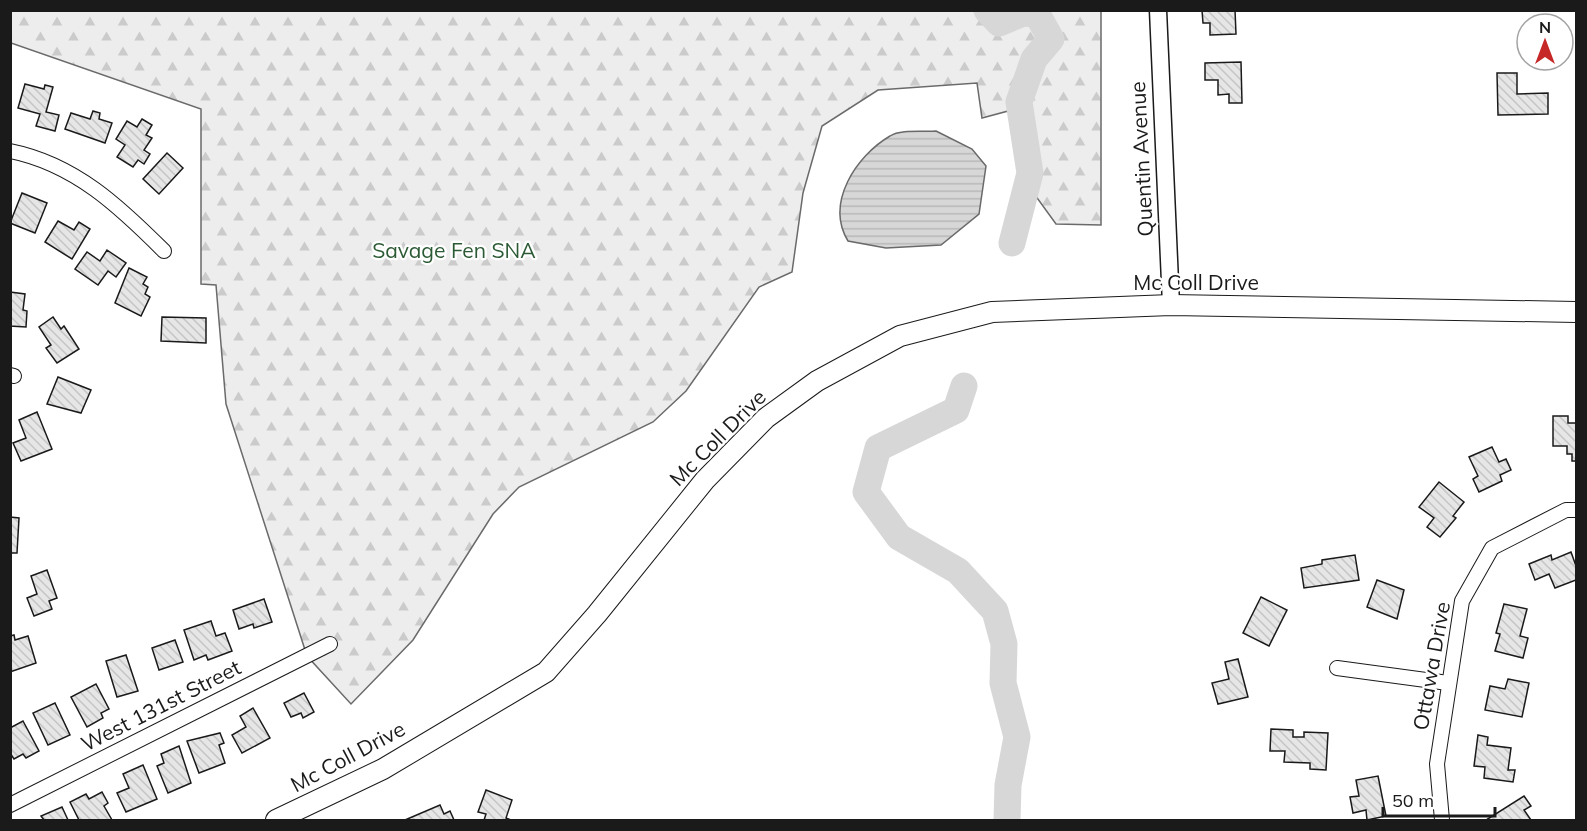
<svg xmlns="http://www.w3.org/2000/svg" width="1587" height="831" font-family="Mulish,sans-serif">
	<style>
		.forest { fill: url(#forest-firs); stroke: #6a6a6a; stroke-width: 1.5 }
		.water { fill: url(#water-rules); stroke: #6a6a6a; stroke-width: 1.5 }
		.lines { fill: none; stroke-linecap: round; stroke-linejoin: round }
		.river { stroke: #d7d7d7; stroke-width: 27 }
		.building { fill: url(#building-back-hatch); stroke: #1a1a1a; stroke-width: 1.5 }
		.minor-casing { stroke: #1a1a1a; stroke-width: 16 }
		.tertiary-casing { stroke: #1a1a1a; stroke-width: 19 }
		.secondary-casing { stroke: #1a1a1a; stroke-width: 22 }
		.minor { stroke: #fff; stroke-width: 14 }
		.tertiary { stroke: #fff; stroke-width: 16 }
		.secondary { stroke: #fff; stroke-width: 20 }
		.labels { text-anchor: middle; stroke-width: 4.5; stroke-linejoin: round; paint-order: stroke }
		.street-label { font-size: 21px; fill: #1a1a1a; stroke: #fff }
		.park-label { font-size: 21px; fill: #2b5a34; stroke: #fff }
	</style>
	<defs>
		<pattern id="forest-firs" width="22" height="20" patternUnits="userSpaceOnUse" patternTransform="scale(1.5)"><rect width="22" height="20" fill="#ededed"/><path d="M5 1l3.5 6h-7zM16 11l3.5 6h-7z" fill="#cbcbcb"/></pattern>
		<pattern id="water-rules" width="6" height="5" patternUnits="userSpaceOnUse" patternTransform="scale(1.5)"><rect width="6" height="5" fill="#d7d7d7"/><path d="M0 2.5h6" fill="none" stroke="#b8b8b8"/></pattern>
		<pattern id="building-back-hatch" width="6" height="6" patternUnits="userSpaceOnUse" patternTransform="scale(1.5)"><rect width="6" height="6" fill="#e6e6e6"/><path d="M-1 5l2 2M0 0l6 6M5-1l2 2" fill="none" stroke="#c5c5c5"/></pattern>
	</defs>
	<rect width="100%" height="100%" fill="#fff"/>
	<polygon class="forest" points="11,10 1101,11 1101,225 1056,224 1019,173 1031,153 1012,110 982,118 977,83 878,90 822,126 803,193 792,272 759,287 686,391 653,422 519,487 493,514 413,640 351,704 307,656 226,404 216,285 201,284 201,109 11,43"/>
	<path class="water" d="M936,131L972,149L986,166L979,214L941,245L886,248L848,241C825,203 856,156 890,136C900,129 923,132 936,131Z"/>
	<g class="lines">
		<g class="river">
			<polyline points="987,10 999,23 1023,13 1037,14 1051,39 1034,59 1019,102 1030,173 1012,243"/>
			<polyline points="964,386 956,410 878,448 866,492 899,537 958,571 995,611 1004,644 1003,683 1017,737 1008,785 1007,820"/>
		</g>
	</g>
	<g class="building">
		<polygon points="1202,10 1235,10 1236,34 1210,35 1210,23 1203,23"/>
		<polygon points="1241,62 1242,103 1229,103 1229,94 1218,95 1218,80 1205,80 1205,63"/>
		<polygon points="1497,73 1517,73 1517,94 1548,93 1548,114 1498,115"/>
		<polygon points="25,84 44,89 45,85 53,87 46,112 59,115 55,131 36,126 40,114 18,108"/>
		<polygon points="93,111 100,113 99,119 112,123 105,143 65,129 71,113 90,119"/>
		<polygon points="142,119 152,125 146,135 152,138 144,150 150,154 144,164 138,160 133,167 117,157 125,145 116,139 127,121 137,127"/>
		<polygon points="167,153 183,168 159,194 143,179"/>
		<polygon points="22,193 47,203 35,233 10,223"/>
		<polygon points="58,221 74,230 79,222 90,229 72,259 45,242"/>
		<polygon points="107,250 126,263 116,277 108,271 98,285 75,269 87,252 100,261"/>
		<polygon points="129,268 147,277 143,284 148,287 145,294 150,297 141,316 115,303"/>
		<polygon points="10,292 25,294 23,310 27,311 26,327 10,326"/>
		<polygon points="53,317 61,329 64,326 79,349 57,363 46,348 51,345 39,327"/>
		<polygon points="162,317 206,318 206,343 161,341"/>
		<polygon points="58,377 91,390 81,413 47,404"/>
		<polygon points="37,412 52,449 21,461 13,443 26,438 19,420"/>
		<polygon points="1553,416 1568,416 1568,423 1576,423 1576,461 1572,461 1572,454 1567,454 1567,446 1553,446"/>
		<polygon points="1492,447 1499,462 1506,459 1511,470 1500,475 1502,481 1479,492 1473,479 1478,476 1469,457"/>
		<polygon points="1439,482 1464,502 1453,516 1456,518 1440,537 1427,527 1434,518 1419,507"/>
		<polygon points="10,517 19,518 17,553 10,553"/>
		<polygon points="1571,552 1576,566 1576,580 1555,588 1549,574 1535,580 1529,564 1551,555 1552,560"/>
		<polygon points="1355,555 1359,580 1304,588 1301,568 1322,564 1322,560"/>
		<polygon points="47,570 57,598 49,601 52,609 34,616 27,598 37,594 31,576"/>
		<polygon points="1377,580 1404,590 1397,619 1367,607"/>
		<polygon points="1261,597 1287,610 1269,646 1243,633"/>
		<polygon points="264,599 272,622 254,628 253,624 239,629 233,610"/>
		<polygon points="1504,604 1527,609 1520,636 1528,638 1523,658 1495,651 1500,634 1496,633"/>
		<polygon points="211,621 216,636 225,633 232,651 208,660 206,655 194,660 184,630"/>
		<polygon points="14,635 15,640 28,636 36,663 10,672 10,636"/>
		<polygon points="175,640 183,662 159,670 152,648"/>
		<polygon points="126,655 138,691 117,697 106,661"/>
		<polygon points="1238,659 1248,697 1218,704 1212,683 1229,679 1225,662"/>
		<polygon points="1508,679 1529,683 1522,717 1485,710 1490,686 1505,689"/>
		<polygon points="96,684 109,709 101,713 103,718 87,727 71,697"/>
		<polygon points="304,693 314,712 303,718 301,713 291,717 284,703"/>
		<polygon points="55,703 70,735 48,745 33,713"/>
		<polygon points="253,708 270,738 242,753 232,735 246,727 240,716"/>
		<polygon points="23,721 39,751 26,758 23,754 14,759 10,753 10,728"/>
		<polygon points="1271,729 1293,730 1293,737 1304,737 1304,732 1328,733 1326,770 1310,769 1310,763 1284,762 1285,751 1270,751"/>
		<polygon points="220,733 224,743 219,745 225,763 199,773 187,741"/>
		<polygon points="1478,735 1488,737 1487,745 1511,748 1508,770 1515,770 1513,782 1484,778 1485,767 1474,766"/>
		<polygon points="179,746 191,783 168,793 157,766 164,763 161,754"/>
		<polygon points="143,765 157,799 126,812 117,793 129,788 123,774"/>
		<polygon points="1378,776 1386,816 1367,820 1366,810 1353,813 1350,797 1359,796 1356,780"/>
		<polygon points="486,790 512,800 506,818 511,820 484,820 486,814 478,812"/>
		<polygon points="102,792 108,803 104,806 112,820 79,820 70,802 86,794 89,799"/>
		<polygon points="1524,796 1531,806 1524,810 1531,820 1486,820"/>
		<polygon points="440,805 444,814 450,811 454,820 405,820"/>
		<polygon points="62,807 68,820 44,820 41,816"/>
	</g>
	<g class="lines">
		<g class="minor-casing">
			<g id="minor">
				<path d="M10,151C75,164 120,207 164,251"/>
				<polyline points="10,375 14,376"/>
				<polyline points="1337,668 1448,683"/>
				<polyline points="10,805 330,644"/>
				<polyline points="1442,820 1437,764 1462,601 1492,548 1566,510 1576,510"/>
			</g>
		</g>
		<g class="tertiary-casing">
			<polyline id="tertiary" points="1158,10 1171,305"/>
		</g>
		<g class="secondary-casing">
			<polyline id="secondary" points="276,820 383,769 546,672 597,614 705,480 766,418 817,381 900,336 992,312 1171,305 1576,312"/>
		</g>
		<use href="#minor" class="minor"/>
		<use href="#tertiary" class="tertiary"/>
		<use href="#secondary" class="secondary"/>
	</g>
	<g class="labels">
		<g class="street-label">
			<text transform="translate(1142 159) rotate(-93)" y="7">Quentin Avenue</text>
			<text x="1196" y="290">Mc Coll Drive</text>
			<text transform="translate(718 438) rotate(-45)" y="7">Mc Coll Drive</text>
			<text transform="translate(1432 666) rotate(-80)" y="7">Ottawa Drive</text>
			<text transform="translate(161 706) rotate(-27)" y="7">West 131st Street</text>
			<text transform="translate(348 757) rotate(-28)" y="7">Mc Coll Drive</text>
		</g>
		<g class="park-label">
			<text x="454" y="258">Savage Fen SNA</text>
		</g>
	</g>
	<rect width="1587" height="831" fill="none" stroke="#1a1a1a" stroke-width="24"/>
	<g transform="translate(1545 42)"><circle r="28" fill="#ffffff" stroke="#a3a3a3" stroke-width="1.5"/>
	<path d="M0-4.5L10 22L0 15L-10 22Z" fill="#c62828"/>
	<text y="-9" font-size="16" font-weight="bold" text-anchor="middle" fill="#1a1a1a">N</text>
	</g>
	<path d="M1383 807v9h112v-9" fill="none" stroke="#1a1a1a" stroke-width="3"/>
	<text x="1392" y="807" font-size="18" fill="#1a1a1a" stroke="#ffffff" stroke-width="4.5" paint-order="stroke">50 m</text>
</svg>
